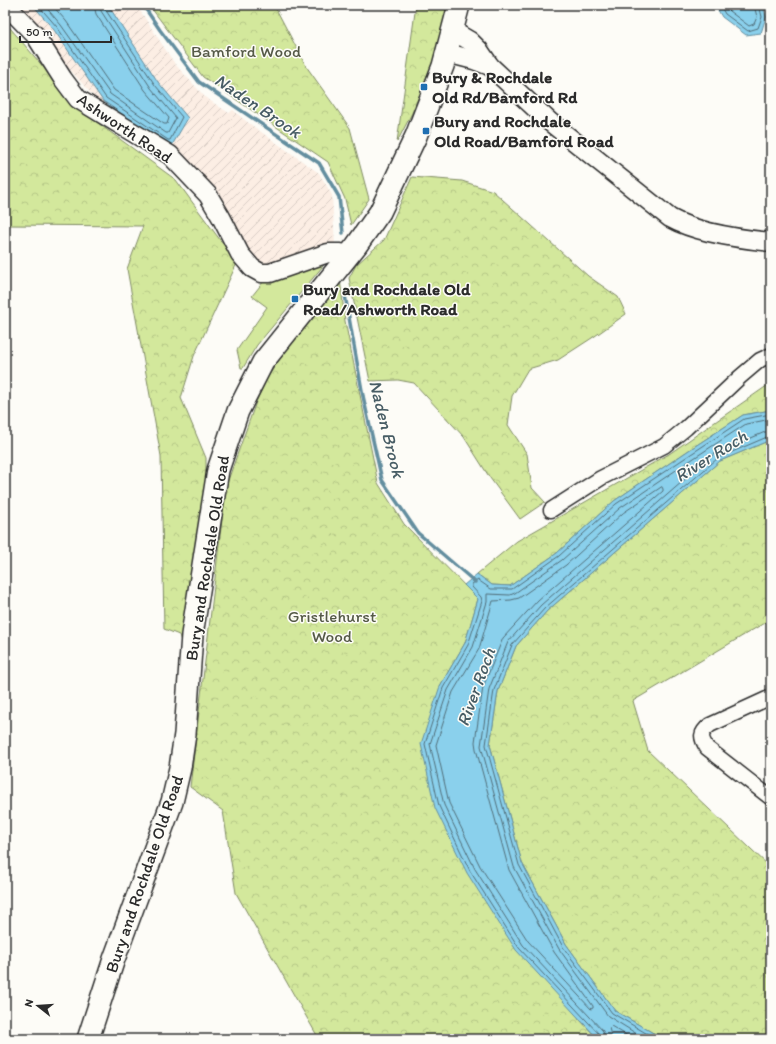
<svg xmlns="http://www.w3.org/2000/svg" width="776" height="1044" font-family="Itim,sans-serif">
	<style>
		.industrial { fill: url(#industrial-furrows) }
		.green { fill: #d3e89c; stroke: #7f8a64 }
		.forest { fill: url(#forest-crowns); stroke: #7f8a64 }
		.water { fill: #8ad0ec; stroke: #648e9f }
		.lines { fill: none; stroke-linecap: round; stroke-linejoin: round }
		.shore { stroke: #516d78; stroke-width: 1 }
		.stream { stroke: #648e9f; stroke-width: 3.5 }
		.minor-casing { stroke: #2b2b2b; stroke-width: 17 }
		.tertiary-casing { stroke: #2b2b2b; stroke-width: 21 }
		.secondary-casing { stroke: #2b2b2b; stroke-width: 24 }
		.minor { stroke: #fdfcf7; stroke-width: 14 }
		.tertiary { stroke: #fdfcf7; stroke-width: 18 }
		.secondary { stroke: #fdfcf7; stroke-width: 21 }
		.poi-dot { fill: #1f6fb2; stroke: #fdfcf7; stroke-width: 1.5 }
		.labels { text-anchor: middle; stroke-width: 3; stroke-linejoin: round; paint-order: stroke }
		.park-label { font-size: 17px; fill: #555a47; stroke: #fdfcf7 }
		.poi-label { font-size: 17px; font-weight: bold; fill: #2b2b2b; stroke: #fdfcf7; text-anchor: start }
		.street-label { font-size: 17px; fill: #2b2b2b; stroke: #fdfcf7 }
		.water-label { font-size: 18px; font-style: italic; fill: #485d65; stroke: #fdfcf7 }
	</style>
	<defs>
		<pattern id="industrial-furrows" width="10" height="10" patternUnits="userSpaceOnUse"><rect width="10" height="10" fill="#fceee4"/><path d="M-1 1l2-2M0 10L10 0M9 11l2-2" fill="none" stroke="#d8ccc4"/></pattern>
		<pattern id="forest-crowns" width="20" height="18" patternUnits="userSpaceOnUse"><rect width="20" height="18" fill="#d3e89c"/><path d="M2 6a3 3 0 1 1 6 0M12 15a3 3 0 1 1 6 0" fill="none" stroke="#b5c787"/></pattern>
	</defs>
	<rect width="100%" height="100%" fill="#fdfcf7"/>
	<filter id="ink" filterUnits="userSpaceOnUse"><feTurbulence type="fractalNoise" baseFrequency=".025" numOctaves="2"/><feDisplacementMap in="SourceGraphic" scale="8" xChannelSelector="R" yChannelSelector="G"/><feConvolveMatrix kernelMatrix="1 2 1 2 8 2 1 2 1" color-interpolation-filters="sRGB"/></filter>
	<g filter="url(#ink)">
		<polygon class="industrial" points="13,5 145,5 139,9 175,64 206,98 229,113 233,110 246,121 319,173 332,195 335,245 272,265 258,262 237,233 204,177 95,98"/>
		<polygon class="green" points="323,262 323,266 257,345 243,368 241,368 237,350 267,307 252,296 264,281"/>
		<g class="forest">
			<polygon points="149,5 274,5 306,66 350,128 369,199 351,225 345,199 328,162 203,77"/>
			<polygon points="416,5 448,5 433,61 412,113 397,142"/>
			<polygon points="5,22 80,110 176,180 237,263 194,356 181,398 206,458 206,481 183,649 179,635 164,629 161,456 127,269 143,226 5,225"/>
			<polygon points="412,177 462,181 493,191 588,276 618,297 626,314 595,336 558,360 528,369 512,396 508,425 527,454 532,488 545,502 520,519 490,478 464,437 414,383 398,380 370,381 349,278 356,265 384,240"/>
			<polygon points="339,270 345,321 378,483 404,524 478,599 465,643 440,686 579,1019 598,1039 319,1039 236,893 223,811 190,787 226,486 256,402 267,378"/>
			<polygon points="771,383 771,410 743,415 689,450 614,501 557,553 510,586 492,585 477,574 517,541 669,454"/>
			<polygon points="768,441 771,442 771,619 633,701 648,751 771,868 771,1039 670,1039 655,1034 615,1011 566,944 522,863 490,745 498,691 516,646 547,611 720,461"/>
		</g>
		<g class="water">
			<polygon points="33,5 108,5 158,82 188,118 171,147 103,101 54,30"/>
			<polygon points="715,5 763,5 766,17 761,33 746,35 722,17"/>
			<polygon points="771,410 771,442 768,441 720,461 547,611 516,646 498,691 490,745 522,863 566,944 615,1011 655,1034 670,1039 598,1039 516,950 467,873 435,808 421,744 440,686 465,643 478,599 464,585 477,574 492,585 510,586 557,553 614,501 689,450 743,415"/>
		</g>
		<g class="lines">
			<g class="shore">
				<polyline points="38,5 57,27 106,98 168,140 170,140 182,117 155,85 105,9 105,5"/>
				<polyline points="44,5 61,25 110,94 166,133 168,133 176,118 151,88 101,11 100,5"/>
				<polyline points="52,5 66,21 114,90 164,124 167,124 169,118 145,90 96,14 94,5"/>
				<polyline points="720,5 725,14 748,31 758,28 762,17 759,5"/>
				<polyline points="725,5 729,11 749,26 754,24 757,17 754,5"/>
				<polygon points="662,487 663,489 663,491 538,600 503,638 483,687 475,742 476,749 509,870 554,952 593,1006 593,1008 591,1009 528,941 480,866 449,803 436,745 453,692 479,649 493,601 511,600 519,598 566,565 623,513"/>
				<polyline points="601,1039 600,1035 519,948 470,871 439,806 425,744 443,688 468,645 482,601 481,597 472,587 472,584 478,580 491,589 512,589 559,556 616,504 691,454 744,419 771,414"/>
				<polyline points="606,1039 603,1031 523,945 475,869 444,805 430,744 448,690 473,647 487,602 487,594 510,595 515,593 562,560 620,508 694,458 746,424 771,419"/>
				<polyline points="612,1039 609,1028 611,1026 633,1039"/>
				<polyline points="645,1039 608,1016 559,949 514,867 481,746 489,689 508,642 541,605 714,454 765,432 771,432"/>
				<polyline points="656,1039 612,1013 563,947 519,865 486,745 494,690 512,645 545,608 718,458 767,437 771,437"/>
			</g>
			<g class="stream">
				<polyline points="143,5 160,30 199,82 319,163 339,197 343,233"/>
				<polyline points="345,295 363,396 382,480 418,533 475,582"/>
			</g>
			<g class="minor-casing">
				<g id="minor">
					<polyline points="551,510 601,478 664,446 686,428 740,377 760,360 771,355"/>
					<path d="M771,697L710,725C700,733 700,737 707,748L771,798"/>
				</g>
			</g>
			<g class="tertiary-casing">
				<g id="tertiary">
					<polyline points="6,5 35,35 63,79 78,99 170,155 208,195 221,217 240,254 252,268 261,273 270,273 328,253 341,253 347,257"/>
					<path d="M453,31L470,41L479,50L490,66L550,122L670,218C697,233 741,239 771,242"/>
					<polyline points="447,53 474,60 490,66"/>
				</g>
			</g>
			<g class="secondary-casing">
				<polyline id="secondary" points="88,1039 114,959 172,802 180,768 185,734 192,635 218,470 238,411 263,362 356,246 380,212 416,136 443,66 459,5"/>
			</g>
			<use href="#minor" class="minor"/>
			<use href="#tertiary" class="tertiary"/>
			<use href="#secondary" class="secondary"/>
		</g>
	</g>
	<g class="poi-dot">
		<rect x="420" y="83" width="8" height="8" rx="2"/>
		<rect x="422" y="127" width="8" height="8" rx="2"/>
		<rect x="291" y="295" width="8" height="8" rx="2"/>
	</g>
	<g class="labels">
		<g class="park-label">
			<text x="246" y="57">Bamford Wood</text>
			<text x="332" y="622">Gristlehurst<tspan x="332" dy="20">Wood</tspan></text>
		</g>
		<g class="poi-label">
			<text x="432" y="83">Bury &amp; Rochdale<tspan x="432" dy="20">Old Rd/Bamford Rd</tspan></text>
			<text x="434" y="127">Bury and Rochdale<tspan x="434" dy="20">Old Road/Bamford Road</tspan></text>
			<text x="303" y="295">Bury and Rochdale Old<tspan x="303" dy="20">Road/Ashworth Road</tspan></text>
		</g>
		<g class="street-label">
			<text transform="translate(125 128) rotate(34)" y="6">Ashworth Road</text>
			<text transform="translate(207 558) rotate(-81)" y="6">Bury and Rochdale Old Road</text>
			<text transform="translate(144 874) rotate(-71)" y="6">Bury and Rochdale Old Road</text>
		</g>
		<g class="water-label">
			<text transform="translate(258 106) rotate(34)" y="6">Naden Brook</text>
			<text transform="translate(387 429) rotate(76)" y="6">Naden Brook</text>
			<text transform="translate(711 456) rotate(-32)" y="6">River Roch</text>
			<text transform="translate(476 687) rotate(-70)" y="6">River Roch</text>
		</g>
	</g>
	<rect width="776" height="1044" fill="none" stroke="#fdfcf7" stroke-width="20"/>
	<rect x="10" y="10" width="756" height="1024" fill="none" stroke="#2b2b2b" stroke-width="1.5" filter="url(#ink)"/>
	<g transform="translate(38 1006) rotate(287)" stroke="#fdfcf7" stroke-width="3" paint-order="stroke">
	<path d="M0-3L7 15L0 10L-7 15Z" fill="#2b2b2b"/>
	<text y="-6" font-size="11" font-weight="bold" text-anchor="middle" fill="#2b2b2b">N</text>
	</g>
	<path d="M20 36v6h91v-6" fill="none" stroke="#2b2b2b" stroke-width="2"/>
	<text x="26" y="36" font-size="12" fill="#2b2b2b" stroke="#fdfcf7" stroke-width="3" paint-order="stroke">50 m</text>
</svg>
